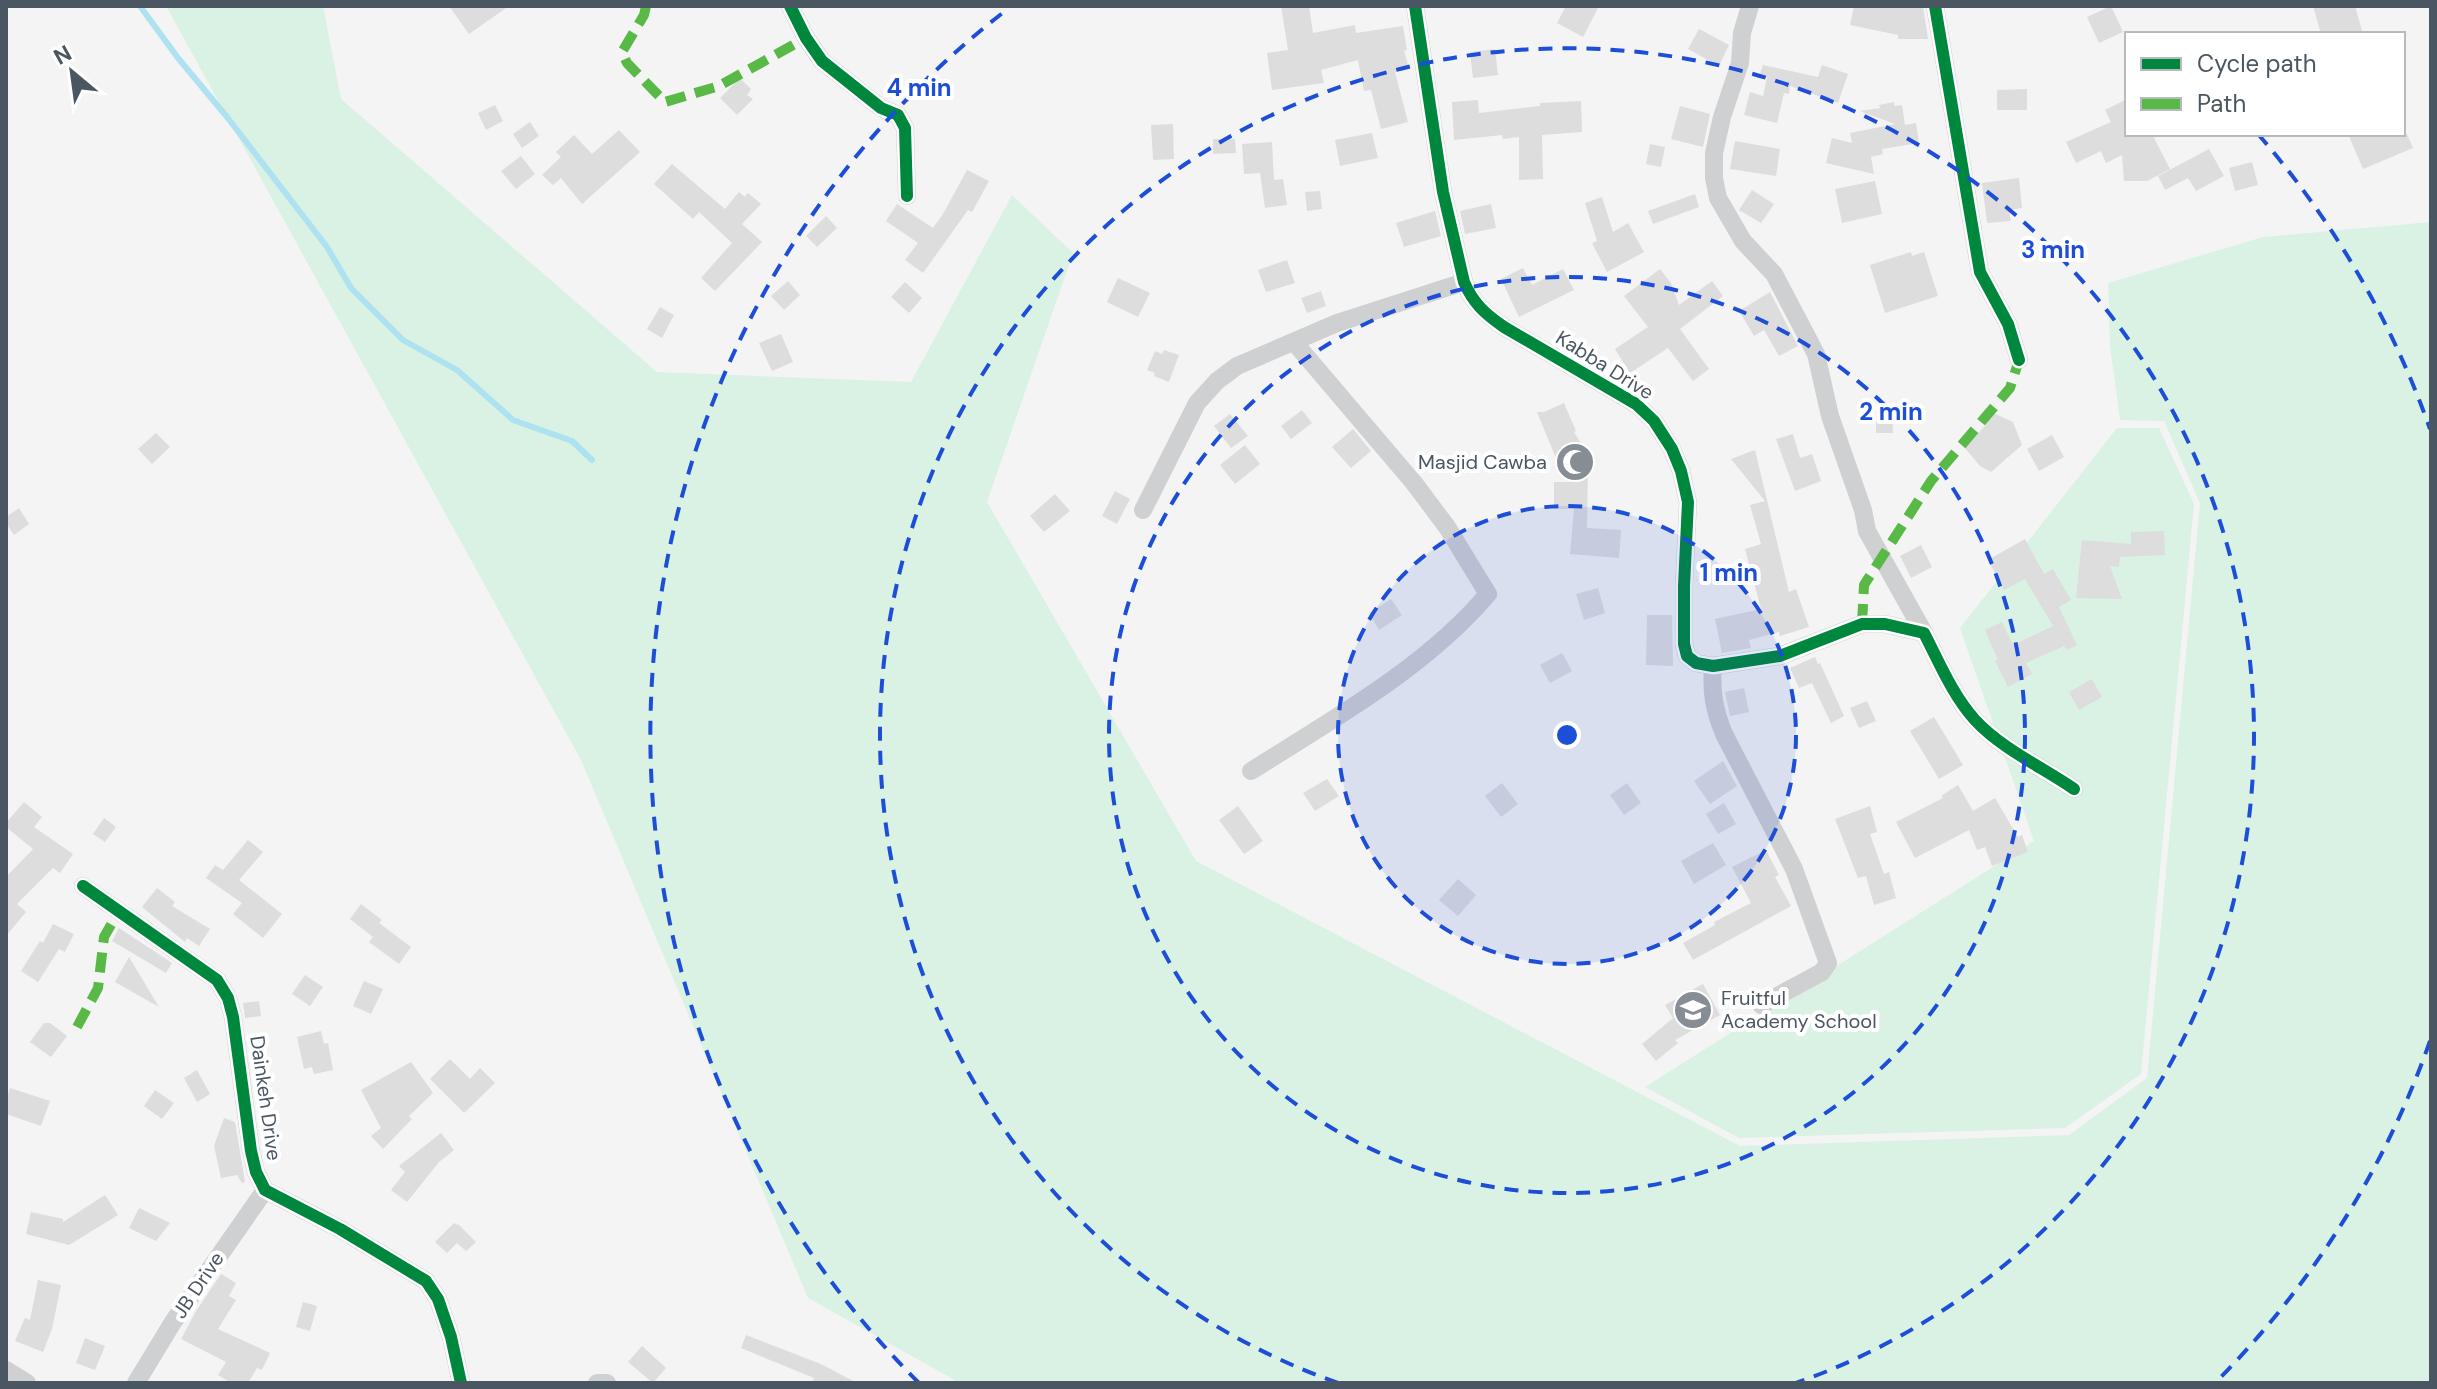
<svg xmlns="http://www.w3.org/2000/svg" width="2437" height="1389" font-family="'DM Sans',sans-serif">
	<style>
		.green { fill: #d9f2e3 }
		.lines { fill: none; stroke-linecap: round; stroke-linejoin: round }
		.stream { stroke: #aee2f0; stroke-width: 6 }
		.building { fill: #ddddde }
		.minor { stroke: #ced0d2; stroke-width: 18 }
		.quiet { stroke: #58b947; stroke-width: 10; stroke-dasharray: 20 10; stroke-linecap: butt }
		.cycleway-casing { stroke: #fff; stroke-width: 17 }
		.cycleway { stroke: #00873e; stroke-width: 12 }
		.ring { fill: none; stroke: #1d4ed8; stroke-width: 4; stroke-dasharray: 14 10 }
		.labels { text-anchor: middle; stroke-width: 8; stroke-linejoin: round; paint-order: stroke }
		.street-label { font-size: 20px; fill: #4a5661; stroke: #fff }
		.poi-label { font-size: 20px; fill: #4a5661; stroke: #fff; text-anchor: end }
		.centre { fill: #1d4ed8; stroke: #fff; stroke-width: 4 }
		.ring-label { font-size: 24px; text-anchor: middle; font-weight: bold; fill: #1d4ed8; stroke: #fff; stroke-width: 8; stroke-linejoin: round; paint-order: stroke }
	</style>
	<rect width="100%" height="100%" fill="#f4f4f4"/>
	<g class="green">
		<polygon points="166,6 323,6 341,99 657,372 911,382 1012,195 1073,253 987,502 1196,861 1740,1146 2069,1135 2147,1078 2200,503 2164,421 2120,420 2110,346 2108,283 2263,237 2431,222 2431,1383 960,1383 808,1298 581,760"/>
		<polygon points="2117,428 2159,428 2194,504 2141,1074 2065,1128 1739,1138 1645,1087 2034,841 1960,628"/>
	</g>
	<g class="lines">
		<polyline class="stream" points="140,6 178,58 227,117 327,247 351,288 403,340 457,370 513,420 572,441 592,460"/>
	</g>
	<g class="building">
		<polygon points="449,6 509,6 469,34"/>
		<polygon points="1281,6 1309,6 1313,33 1355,25 1356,33 1403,26 1407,50 1404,50 1409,69 1395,72 1408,122 1381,129 1371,90 1364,91 1358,60 1321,70 1324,83 1272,90 1267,53 1288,50"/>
		<polygon points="1566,6 1599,6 1583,37 1557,23"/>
		<polygon points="1854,6 1923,6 1928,39 1898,39 1898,35 1850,25"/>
		<polygon points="2111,6 2123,32 2099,43 2087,17"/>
		<polygon points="2313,6 2355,6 2363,34 2321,34"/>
		<polygon points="1699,29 1729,45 1719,66 1688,49"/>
		<polygon points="1495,49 1498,75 1473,78 1470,52"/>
		<polygon points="1763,65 1818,77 1822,65 1848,74 1838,103 1790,86 1789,94 1784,93 1777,123 1744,115 1750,92 1763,96 1767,77 1760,74"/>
		<polygon points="740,78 751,89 747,95 753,99 737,115 720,98"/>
		<polygon points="2027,89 2027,110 1997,110 1997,90"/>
		<polygon points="2127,99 2127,134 2152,134 2170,169 2147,181 2124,181 2122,155 2106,163 2101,151 2076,163 2066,142 2111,122 2105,110"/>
		<polygon points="1478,100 1479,113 1540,106 1540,103 1581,101 1582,132 1542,135 1543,179 1519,180 1519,137 1503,139 1502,135 1454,140 1452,102"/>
		<polygon points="1894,102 1894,106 1902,105 1905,125 1916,123 1919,143 1882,149 1883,154 1871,157 1874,174 1826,163 1832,138 1852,143 1850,133 1895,124 1860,111 1880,108 1879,105"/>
		<polygon points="495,105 503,121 486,130 478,113"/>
		<polygon points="1680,106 1710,114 1703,147 1671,139"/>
		<polygon points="530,122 539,136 522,148 513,134"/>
		<polygon points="1173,124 1174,159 1153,160 1151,125"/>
		<polygon points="619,130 640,152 582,204 561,178 553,185 542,175 561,157 556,152 574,135 592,154"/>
		<polygon points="1372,133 1378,158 1340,166 1335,140"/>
		<polygon points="2348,134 2407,134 2413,148 2363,169"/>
		<polygon points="1213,139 1235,139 1236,153 1213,154"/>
		<polygon points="1735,141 1780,149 1776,176 1730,169"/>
		<polygon points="1272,142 1274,180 1283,179 1287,205 1265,208 1260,173 1244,174 1242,144"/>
		<polygon points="1650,144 1665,147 1661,167 1646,164"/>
		<polygon points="2209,149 2224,176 2196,191 2188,178 2165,190 2158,176"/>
		<polygon points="521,156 535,174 516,189 501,171"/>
		<polygon points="2252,162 2258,185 2235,191 2229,168"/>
		<polygon points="672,164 725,209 739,192 745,197 748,193 761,204 742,224 762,242 715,291 701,278 732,243 699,212 693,219 654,184"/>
		<polygon points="967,170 989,181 972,212 968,210 923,273 905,260 918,243 886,221 897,204 933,228 943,214"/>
		<polygon points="2019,178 2022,208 2009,210 2011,221 1987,223 1982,183"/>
		<polygon points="1875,181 1882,214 1842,223 1835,189"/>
		<polygon points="1752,190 1774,204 1761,223 1739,210"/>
		<polygon points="1320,191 1322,209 1307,211 1305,192"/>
		<polygon points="1695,194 1699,207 1653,224 1648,211"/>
		<polygon points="1602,197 1613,232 1628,223 1644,252 1607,272 1592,243 1597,241 1585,203"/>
		<polygon points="1491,204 1496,228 1465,234 1460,211"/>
		<polygon points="1435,211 1441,236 1404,247 1396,223"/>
		<polygon points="826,216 837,228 817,247 806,236"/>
		<polygon points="1911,252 1912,256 1924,252 1938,296 1885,313 1870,265"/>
		<polygon points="1287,260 1295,283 1266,292 1258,270"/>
		<polygon points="1523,268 1532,285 1563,269 1574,290 1519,317 1501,279"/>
		<polygon points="1660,269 1671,283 1679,305 1712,281 1723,296 1680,329 1709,369 1693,381 1668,348 1630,373 1615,349 1648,327 1624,296"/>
		<polygon points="1118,278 1150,293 1138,317 1107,302"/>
		<polygon points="788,281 800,295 784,310 771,296"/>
		<polygon points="905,282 922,298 909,313 891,297"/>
		<polygon points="1321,291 1326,306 1307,313 1301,298"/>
		<polygon points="1770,292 1798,346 1779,356 1764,330 1754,336 1739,311"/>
		<polygon points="660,307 674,315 662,338 647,329"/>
		<polygon points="781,334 793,362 772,371 759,343"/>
		<polygon points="1164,350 1179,355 1169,382 1154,376 1155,373 1147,370 1155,351 1162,354"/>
		<polygon points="1564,403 1576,431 1574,432 1592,461 1588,464 1587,528 1621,530 1619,558 1570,554 1574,509 1554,509 1554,482 1570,482 1558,463 1537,412 1544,412"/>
		<polygon points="1302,410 1312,423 1291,439 1281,426"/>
		<polygon points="1991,412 2013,422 2022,445 1991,472 1980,466 1964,447 1985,426"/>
		<polygon points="1876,413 1892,413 1893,433 1876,433"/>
		<polygon points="1230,414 1248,436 1231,448 1214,426"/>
		<polygon points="1353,429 1371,451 1351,468 1332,447"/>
		<polygon points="156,433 170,447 152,464 138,449"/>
		<polygon points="1793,434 1800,458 1812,454 1821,481 1795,491 1776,439"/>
		<polygon points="2052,435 2064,457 2039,471 2027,449"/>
		<polygon points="1245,445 1260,464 1235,484 1220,465"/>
		<polygon points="1755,450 1789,592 1796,589 1809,627 1780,636 1779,632 1749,640 1751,648 1722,653 1715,619 1761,609 1745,549 1761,544 1750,505 1765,501 1731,459"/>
		<polygon points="1115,491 1130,499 1117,524 1102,516"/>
		<polygon points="1055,494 1070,511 1044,532 1030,516"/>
		<polygon points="19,508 29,524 14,535 6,523 6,517"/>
		<polygon points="2164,531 2165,555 2120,557 2119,567 2110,566 2122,599 2076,598 2082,540 2131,544 2131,532"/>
		<polygon points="2025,539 2044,574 2053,569 2071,600 2059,607 2077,645 2067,650 2064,646 2026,663 2032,674 2008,687 1995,661 1998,660 1985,630 2002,622 2013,645 2053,626 2025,579 2004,590 1988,560"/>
		<polygon points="1921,545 1932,567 1911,578 1900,556"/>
		<polygon points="1598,588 1605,613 1584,620 1576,594"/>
		<polygon points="1391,599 1402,615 1379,630 1369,613"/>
		<polygon points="1647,615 1672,615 1673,666 1646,665"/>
		<polygon points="1562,653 1572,671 1550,683 1540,665"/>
		<polygon points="1815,657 1818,664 1820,663 1844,716 1831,723 1812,683 1799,688 1790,668"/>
		<polygon points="2092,679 2102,697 2079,710 2069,692"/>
		<polygon points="1744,688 1749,712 1730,716 1725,692"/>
		<polygon points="1867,701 1876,721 1859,728 1850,708"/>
		<polygon points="1934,717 1963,765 1939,779 1910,731"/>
		<polygon points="1723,761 1737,786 1710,804 1694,781"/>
		<polygon points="1327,779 1339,796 1315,811 1303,793"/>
		<polygon points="1502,783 1518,804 1501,817 1485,796"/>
		<polygon points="1627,783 1641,803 1624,815 1610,795"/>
		<polygon points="1958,785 1973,811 1995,798 2018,837 2022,835 2028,852 1992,866 1985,847 1977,850 1969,830 1915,858 1896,822 1943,798 1941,796"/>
		<polygon points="24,802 42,817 34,827 73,854 60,873 53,868 17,904 26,912 6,936 6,877 33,849 6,827 6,823"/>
		<polygon points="1724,803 1736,824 1718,834 1706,814"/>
		<polygon points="1238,806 1263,841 1244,854 1219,820"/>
		<polygon points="1870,806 1877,832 1870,834 1884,874 1889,872 1896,898 1874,905 1866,876 1858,878 1835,819"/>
		<polygon points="104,818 116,827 105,842 93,834"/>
		<polygon points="248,840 263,852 239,880 282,914 263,938 233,914 242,903 206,878 215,865 223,870"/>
		<polygon points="1713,843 1726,865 1694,884 1681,861"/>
		<polygon points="1766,850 1779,875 1775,877 1791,906 1693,960 1683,943 1715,925 1714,922 1751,903 1732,867"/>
		<polygon points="1458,879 1476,895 1458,916 1439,900"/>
		<polygon points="157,888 175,902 172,906 210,929 199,946 187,938 185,942 142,907"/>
		<polygon points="361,904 382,920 379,923 411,947 399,964 369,942 373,937 350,919"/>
		<polygon points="53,924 74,934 65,952 59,949 38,982 21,971 40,941 43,943"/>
		<polygon points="119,928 172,963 166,973 112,941"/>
		<polygon points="129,957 159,1007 115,982"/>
		<polygon points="305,975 323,987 310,1006 292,994"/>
		<polygon points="364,981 383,989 371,1014 353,1006"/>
		<polygon points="1703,984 1720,1015 1675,1040 1678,1043 1656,1061 1642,1044 1673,1018 1665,1005"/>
		<polygon points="259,1001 261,1016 245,1018 243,1003"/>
		<polygon points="44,1023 50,1023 67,1036 51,1057 30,1042"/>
		<polygon points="321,1031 324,1044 328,1043 333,1070 314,1074 312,1067 304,1069 297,1037"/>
		<polygon points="450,1059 470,1079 480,1068 495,1083 464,1113 430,1079"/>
		<polygon points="411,1062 433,1093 409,1116 412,1119 383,1149 371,1136 381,1128 361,1090"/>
		<polygon points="197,1070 210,1094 197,1102 184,1078"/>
		<polygon points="10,1088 50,1101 41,1126 6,1114 6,1101"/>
		<polygon points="155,1090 174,1103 162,1119 144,1106"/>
		<polygon points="224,1118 235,1122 245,1182 242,1183 237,1175 221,1178 214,1146"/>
		<polygon points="441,1133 454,1150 439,1162 407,1202 391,1190 405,1172 399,1166"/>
		<polygon points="105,1195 118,1215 69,1245 26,1234 31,1212 63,1219 63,1222"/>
		<polygon points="139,1208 170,1223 156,1241 129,1228"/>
		<polygon points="454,1223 457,1225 458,1224 476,1242 466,1251 457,1243 447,1253 435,1242"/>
		<polygon points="221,1274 236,1283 229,1296 236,1300 218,1329 270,1353 262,1370 257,1368 248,1383 231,1383 218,1375 226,1362 181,1339 196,1311"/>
		<polygon points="38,1280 61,1285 52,1329 43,1352 15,1341 25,1318 30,1320"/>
		<polygon points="303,1302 317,1306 310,1331 296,1327"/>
		<polygon points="746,1335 821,1364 857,1383 811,1383 814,1378 741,1348"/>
		<polygon points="85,1338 105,1346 95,1370 76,1363"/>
		<polygon points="642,1346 666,1368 653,1383 628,1362"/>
	</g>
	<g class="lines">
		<g class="minor">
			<polyline points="790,6 806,38 822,61 881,108 898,115 905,128 907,196"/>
			<path d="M1415,6L1443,192L1464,282C1473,303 1485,314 1504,327L1636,404L1654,421L1672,449L1681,471L1688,502L1684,586V644L1687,656L1696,663L1713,666L1780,656L1862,624H1885L1924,633C1939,662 1953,696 1975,720C2002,749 2042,767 2074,789"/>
			<polyline points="1750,6 1742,33 1740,63 1722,117 1714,153 1714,178 1718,198 1743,241 1774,274 1816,354 1830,416 1863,510 1867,531 1924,633"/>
			<polyline points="1935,6 1980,272 2008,324 2019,360"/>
			<polyline points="1143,510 1197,403 1217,381 1237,366 1337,323 1464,282"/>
			<path d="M1713,666C1711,693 1714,709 1724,734L1794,869L1828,963L1822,972L1761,1005"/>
			<path d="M1251,771C1333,719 1424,669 1488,594L1447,527L1414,483L1294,342"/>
			<polyline points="83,886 217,980 228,998 233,1017 251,1151 256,1172 265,1190 340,1229 426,1281 438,1299 451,1337 461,1383"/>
			<polyline points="6,1370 27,1383"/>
			<polyline points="136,1383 173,1322 265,1190"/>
			<polyline points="597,1383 607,1383"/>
		</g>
		<g class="quiet">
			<polyline points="646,6 644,15 622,52 627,63 665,102 719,86 806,38"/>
			<polyline points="1862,624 1864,585 1931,481 2010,388 2019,360"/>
			<polyline points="77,1027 98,988 104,937 119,911"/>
		</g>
		<g class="cycleway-casing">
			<g id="cycleway">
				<polyline points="790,6 806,38 822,61 881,108 898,115 905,128 907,196"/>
				<path d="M1415,6L1443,192L1464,282C1473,303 1485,314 1504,327L1636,404L1654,421L1672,449L1681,471L1688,502L1684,586V644L1687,656L1696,663L1713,666L1780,656L1862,624H1885L1924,633C1939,662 1953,696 1975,720C2002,749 2042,767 2074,789"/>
				<polyline points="1935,6 1980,272 2008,324 2019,360"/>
				<polyline points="83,886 217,980 228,998 233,1017 251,1151 256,1172 265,1190 340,1229 426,1281 438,1299 451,1337 461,1383"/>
			</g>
		</g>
		<use href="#cycleway" class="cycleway"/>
	</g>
	<circle cx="1567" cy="735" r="229" fill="#1d4ed8" fill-opacity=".12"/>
	<g class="ring">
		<circle cx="1567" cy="735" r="229"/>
		<circle cx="1567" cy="735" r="458"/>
		<path d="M1338 1383A687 687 0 1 1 1796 1383"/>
		<path d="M2430 1041A916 916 0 0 1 2215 1383M919 1383A916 916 0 0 1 1009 8M2258 134A916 916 0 0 1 2430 429"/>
	</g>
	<defs>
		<g id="mosque-disc" transform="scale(2)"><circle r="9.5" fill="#868d94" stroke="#fff"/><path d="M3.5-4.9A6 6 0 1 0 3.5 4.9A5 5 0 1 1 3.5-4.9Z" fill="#fff"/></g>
		<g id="school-disc" transform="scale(2)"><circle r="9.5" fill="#868d94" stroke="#fff"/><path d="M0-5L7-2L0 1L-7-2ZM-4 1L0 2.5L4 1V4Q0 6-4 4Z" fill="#fff"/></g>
	</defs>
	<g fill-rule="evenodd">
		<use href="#mosque-disc" x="1575" y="462"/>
		<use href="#school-disc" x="1693" y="1010"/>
	</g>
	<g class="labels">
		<g class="street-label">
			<text transform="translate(1605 365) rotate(32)" y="7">Kabba Drive</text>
			<text transform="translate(266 1098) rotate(82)" y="7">Dainkeh Drive</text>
			<text transform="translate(198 1285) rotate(-56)" y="7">JB Drive</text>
		</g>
		<g class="poi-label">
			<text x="1547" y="469">Masjid Cawba</text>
			<text x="1721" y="1005" text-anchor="start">Fruitful<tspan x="1721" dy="23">Academy School</tspan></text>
		</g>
	</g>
	<circle cx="1567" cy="735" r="12" class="centre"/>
	<g class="ring-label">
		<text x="919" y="96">4 min</text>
		<text x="2053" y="258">3 min</text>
		<text x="1891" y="420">2 min</text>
		<text x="1729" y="581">1 min</text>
	</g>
	<rect width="2437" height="1389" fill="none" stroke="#4a5661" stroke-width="16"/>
	<rect x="2125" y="32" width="280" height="104" fill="#ffffff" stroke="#b7bbc0" stroke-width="2"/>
	<rect x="2141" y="58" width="40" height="12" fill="#00873e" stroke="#b7bbc0" stroke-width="2"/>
	<text x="2197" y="72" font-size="24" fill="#4a5661">Cycle path</text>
	<rect x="2141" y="98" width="40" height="12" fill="#58b947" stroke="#b7bbc0" stroke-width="2"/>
	<text x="2197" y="112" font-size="24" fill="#4a5661">Path</text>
	<g transform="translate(72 72) rotate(331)" stroke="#ffffff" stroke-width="6" paint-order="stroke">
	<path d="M0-6L14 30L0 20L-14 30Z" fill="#4a5661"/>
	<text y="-12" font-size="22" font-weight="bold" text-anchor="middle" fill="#4a5661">N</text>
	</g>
</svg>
